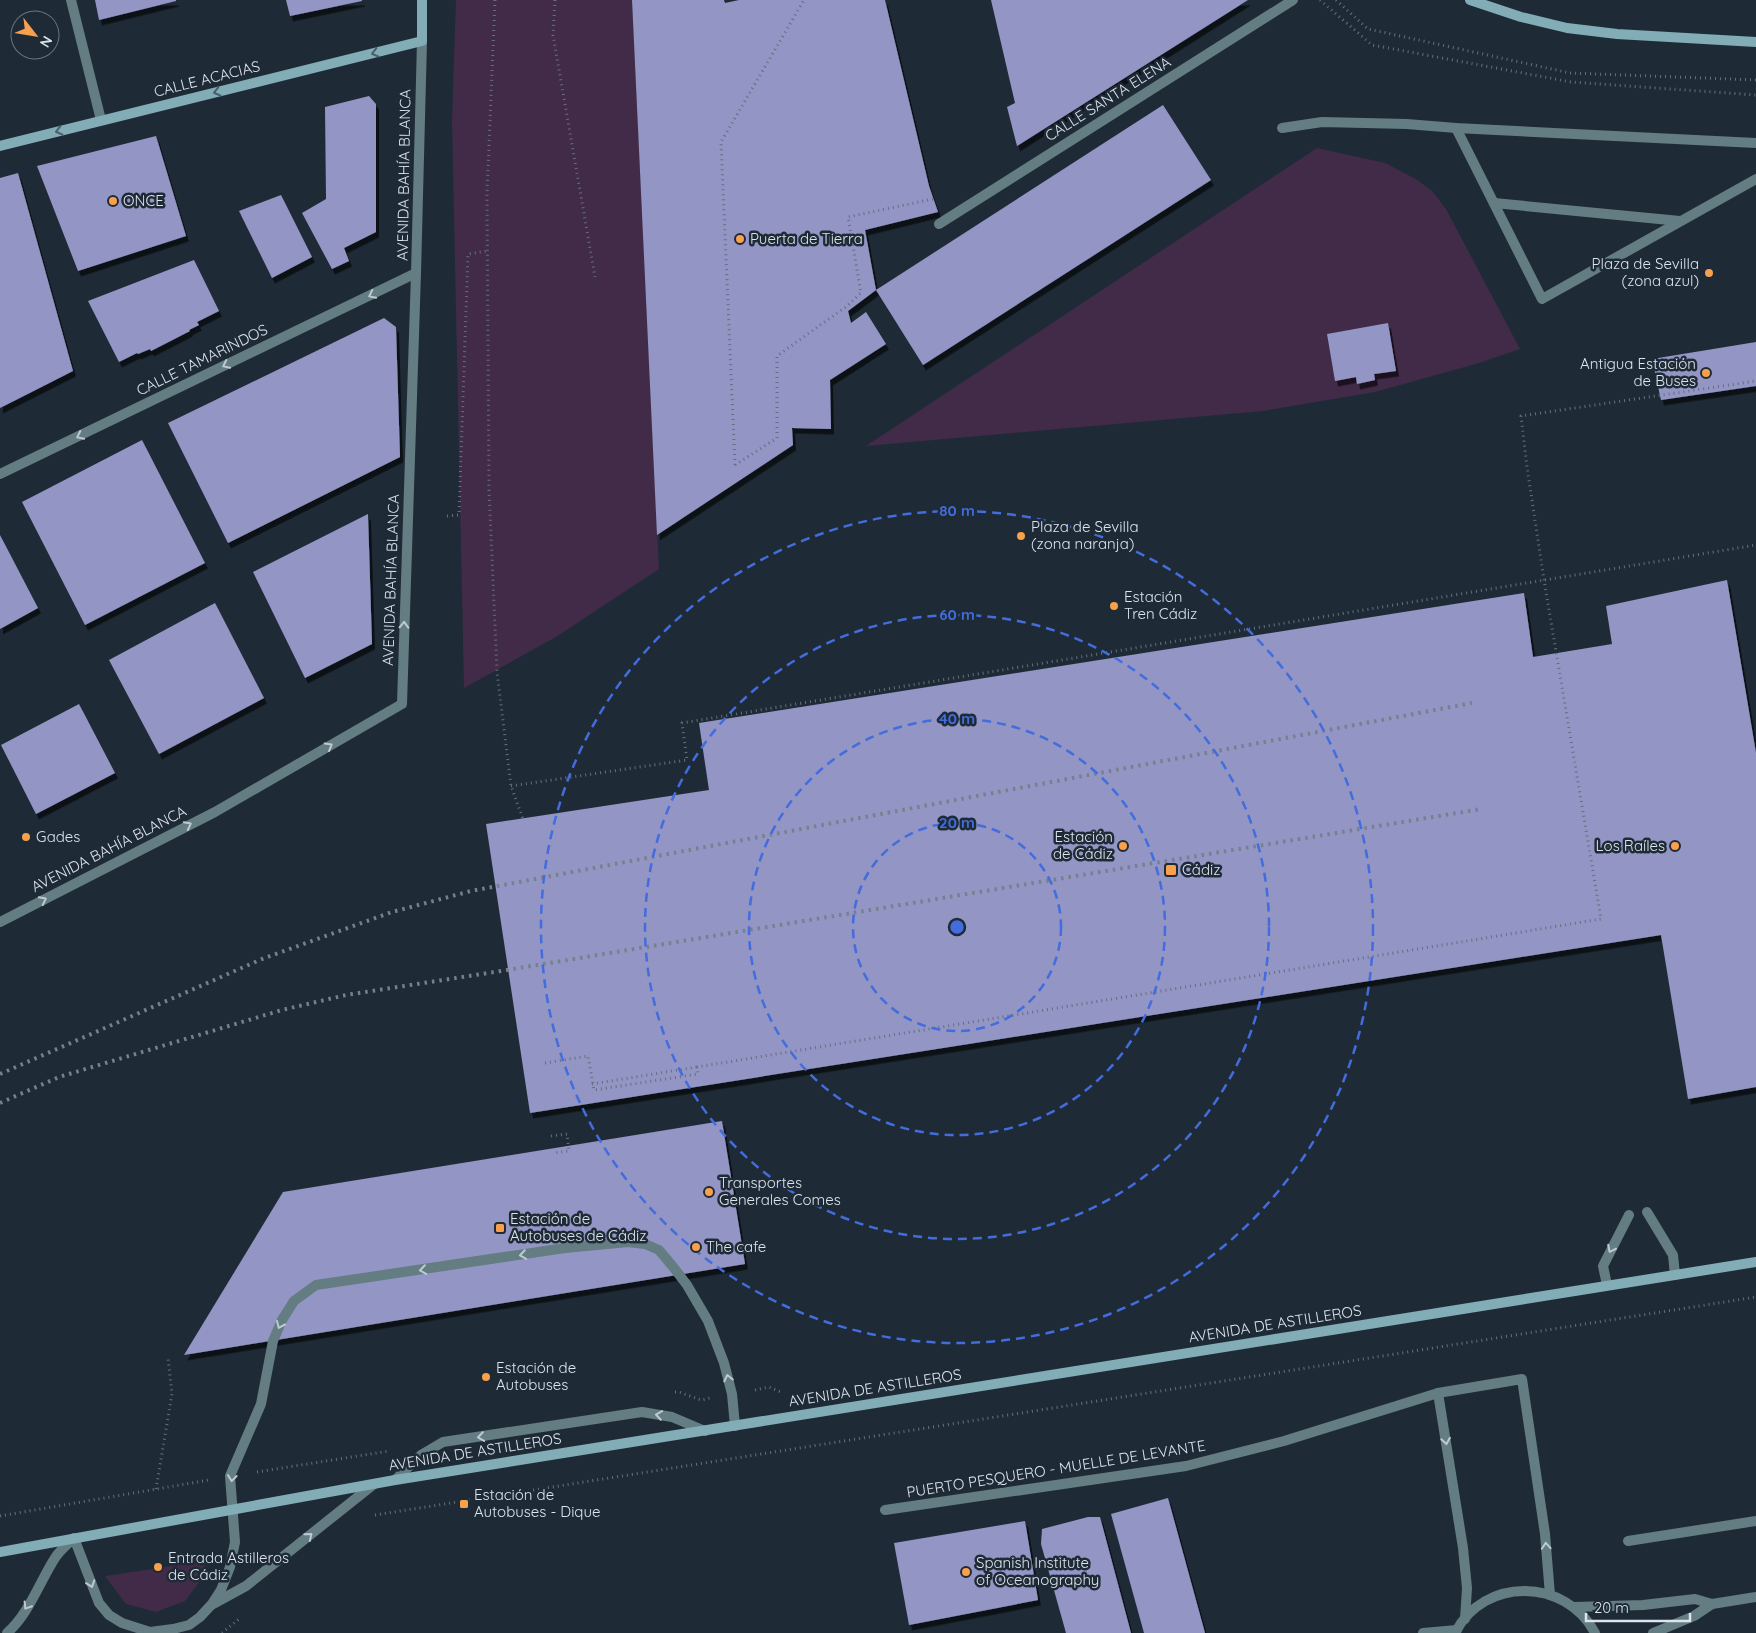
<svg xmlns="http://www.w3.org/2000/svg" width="1756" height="1633" font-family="Quicksand,sans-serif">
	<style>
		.green { fill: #412b49 }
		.building { fill: #9395c5; filter: url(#shadow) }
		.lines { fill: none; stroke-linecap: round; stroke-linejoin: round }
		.path { stroke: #65707b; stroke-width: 3; stroke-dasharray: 1 4; stroke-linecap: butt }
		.lane { stroke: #637d82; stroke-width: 10 }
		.street { stroke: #637d82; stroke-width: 10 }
		.secondary { stroke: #82acb6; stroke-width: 10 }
		.rail { stroke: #76818b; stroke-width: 4; stroke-dasharray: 2.5 5; stroke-linecap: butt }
		.oneway { stroke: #465f6a }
		.oneway2 { stroke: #becad2 }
		.ring { fill: none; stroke: #436cdc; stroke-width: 2.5; stroke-dasharray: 9 6 }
		.poi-dot { fill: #f8a04b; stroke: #1e2b37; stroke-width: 2 }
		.labels { text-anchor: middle; stroke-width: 5; stroke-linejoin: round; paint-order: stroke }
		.street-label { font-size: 15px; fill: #dce4ed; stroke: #1e2b37 }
		.poi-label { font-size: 15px; fill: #dce4ed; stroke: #1e2b37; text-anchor: start }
		.centre { fill: #436cdc; stroke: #1e2b37; stroke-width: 2.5 }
		.ring-label { font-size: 15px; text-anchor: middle; font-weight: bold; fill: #436cdc; stroke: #1e2b37; stroke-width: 5; stroke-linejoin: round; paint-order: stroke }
	</style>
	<defs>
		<filter id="shadow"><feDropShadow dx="3" dy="5.5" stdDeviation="0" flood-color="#0009"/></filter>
	</defs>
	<rect width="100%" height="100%" fill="#1e2b37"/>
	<g class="green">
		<polygon points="456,0 632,0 659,569 556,637 464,688 452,121"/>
		<polygon points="1317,148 1385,163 1416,179 1432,191 1446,209 1520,349 1479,363 1375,392 1263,411 866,446"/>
		<polygon points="207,1561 200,1581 185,1601 156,1612 126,1604 105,1576"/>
	</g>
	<g class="building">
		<polygon points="95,0 176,0 176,1 99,20"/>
		<polygon points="286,0 362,0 362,1 290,16"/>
		<polygon points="632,0 724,0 725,3 739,0 885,0 929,186 938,212 865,230 876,290 848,311 851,323 866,312 886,344 830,380 831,429 792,428 793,445 657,535"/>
		<polygon points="991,0 1248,0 1017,146 1007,107 1015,103"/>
		<polygon points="369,96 376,104 376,232 344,248 349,261 332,269 302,213 326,199 325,107"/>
		<polygon points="1163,105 1211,180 923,365 876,290"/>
		<polygon points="156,136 186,236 78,271 37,166"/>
		<polygon points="18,173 73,371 0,408 0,178"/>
		<polygon points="281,195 312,257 272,278 239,211"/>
		<polygon points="194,260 219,311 197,322 199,325 189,330 190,331 151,351 150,349 138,354 137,353 119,362 88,301"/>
		<polygon points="384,318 396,327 400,457 228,543 168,423"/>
		<polygon points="1388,323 1396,371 1374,374 1375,380 1357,384 1356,377 1335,381 1327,334"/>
		<polygon points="1756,342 1756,386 1661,400 1652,359"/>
		<polygon points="142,440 205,563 85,625 22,502"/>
		<polygon points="368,514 372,644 305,678 253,572"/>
		<polygon points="0,535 38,608 0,629"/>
		<polygon points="1727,580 1756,753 1756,1087 1688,1099 1661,935 530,1113 486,824 709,790 699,723 1524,593 1533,657 1612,644 1606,606"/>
		<polygon points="215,603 264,698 159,754 109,660"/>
		<polygon points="79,704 115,773 36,814 1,745"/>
		<polygon points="722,1121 745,1264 184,1355 283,1192"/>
		<polygon points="1168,1498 1205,1633 1144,1633 1111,1514"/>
		<polygon points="1088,1517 1100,1517 1131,1633 1066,1633 1041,1544 1042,1529"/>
		<polygon points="1025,1521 1038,1600 909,1625 894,1543"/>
	</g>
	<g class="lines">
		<g class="path">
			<polyline points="495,0 487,194 489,490 497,672 511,786 523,819"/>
			<polyline points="555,0 553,35 595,277"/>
			<polyline points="1320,0 1372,45 1571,82 1756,95"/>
			<polyline points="1336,0 1368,29 1570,73 1756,80"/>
			<polyline points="735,465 721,142 804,0"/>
			<polyline points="735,465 777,438 777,356 847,306 861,293 848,217 933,199"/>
			<polyline points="447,516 459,515 468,254 488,251"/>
			<polyline points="511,786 687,760 682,723 1756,545"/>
			<polyline points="545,1063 588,1056 594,1090 698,1074 697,1067 1601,919 1544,580 1527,467 1521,416 1756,381"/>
			<polyline points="592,1084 697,1067"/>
			<polyline points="551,1136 567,1134 569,1151 553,1153"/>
			<polyline points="755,1390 769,1387 783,1393"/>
			<polyline points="675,1392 679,1392 701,1400 710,1398"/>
			<polyline points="257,1472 389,1451"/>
			<polyline points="156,1489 172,1394 168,1358"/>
			<polyline points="375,1515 1756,1297"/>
			<polyline points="0,1516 209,1480"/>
			<polyline points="222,1633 239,1619"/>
		</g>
		<g class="lane">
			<polyline points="1282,128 1322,122 1407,124 1456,128 1756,143"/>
			<polyline points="1456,128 1542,299 1756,179"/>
			<polyline points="1494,203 1680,221"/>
			<polyline points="1647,1212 1673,1255 1675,1275"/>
			<polyline points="1607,1285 1603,1266 1629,1215"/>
			<polyline points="1438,1393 1463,1548 1467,1588 1465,1619"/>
			<polyline points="395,1480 421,1455 443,1442 642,1412 672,1417 705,1431"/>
			<polyline points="885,1510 1186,1466 1284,1441 1438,1393 1522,1379 1545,1534 1550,1595"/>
			<polyline points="1628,1541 1756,1521"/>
			<polyline points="213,1604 246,1586 374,1484"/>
			<polyline points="1712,1604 1756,1597"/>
			<polyline points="1574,1607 1643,1605 1695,1599 1712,1604 1694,1616 1653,1633"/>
			<path d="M7,1633C29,1614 40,1581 55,1558C60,1550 68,1544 74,1538L99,1603L109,1615L122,1623L150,1632L173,1629L189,1625L200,1617L212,1604L221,1590L230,1567L235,1542L230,1476L261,1404L273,1341L282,1320L294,1301L316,1285L565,1248L628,1242L645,1244L659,1250L674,1268L687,1285L708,1321L724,1363L732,1394L735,1426"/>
			<polyline points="1423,1633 1457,1630"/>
			<path d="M1455,1633C1484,1576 1566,1578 1595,1633"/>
		</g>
		<g class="street">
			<polyline points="71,0 101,120"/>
			<polyline points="939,224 1293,0"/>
			<polyline points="0,474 416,273"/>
			<polyline points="0,922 215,812 402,704 416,273 422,41"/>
		</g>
		<g class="secondary">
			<polyline points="1470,0 1521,17 1567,28 1617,34 1756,42"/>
			<polyline points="0,146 422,41 422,0"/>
			<polyline points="0,1552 395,1480 1756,1262"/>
		</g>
		<g class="rail">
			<polyline points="0,1074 262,959 392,912 471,891 1472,703"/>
			<polyline points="0,1103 59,1077 282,1010 346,995 501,971 1481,809"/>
		</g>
	</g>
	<defs><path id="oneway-chevron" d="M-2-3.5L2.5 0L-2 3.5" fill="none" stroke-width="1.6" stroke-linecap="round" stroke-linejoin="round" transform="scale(1.25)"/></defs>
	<g class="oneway">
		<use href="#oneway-chevron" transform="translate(375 53) rotate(166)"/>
		<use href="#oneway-chevron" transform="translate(217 92) rotate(166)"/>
		<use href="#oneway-chevron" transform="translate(59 131) rotate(166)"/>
	</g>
	<g class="oneway2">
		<use href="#oneway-chevron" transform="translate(372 295) rotate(154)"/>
		<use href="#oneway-chevron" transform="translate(226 365) rotate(154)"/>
		<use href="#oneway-chevron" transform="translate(80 436) rotate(154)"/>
		<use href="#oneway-chevron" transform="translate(404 625) rotate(-88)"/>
		<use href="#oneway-chevron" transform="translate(329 746) rotate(-30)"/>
		<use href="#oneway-chevron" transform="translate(188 825) rotate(-27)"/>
		<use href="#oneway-chevron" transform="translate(43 900) rotate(-27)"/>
		<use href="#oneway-chevron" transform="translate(1611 1249) rotate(117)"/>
		<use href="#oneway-chevron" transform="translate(523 1255) rotate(171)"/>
		<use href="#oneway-chevron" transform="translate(423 1270) rotate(172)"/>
		<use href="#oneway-chevron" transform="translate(280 1325) rotate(114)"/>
		<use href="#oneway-chevron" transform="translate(728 1378) rotate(-103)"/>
		<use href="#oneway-chevron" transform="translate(659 1415) rotate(-171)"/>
		<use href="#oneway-chevron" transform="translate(481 1437) rotate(171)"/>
		<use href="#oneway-chevron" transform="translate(1446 1441) rotate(81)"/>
		<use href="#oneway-chevron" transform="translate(232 1478) rotate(96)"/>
		<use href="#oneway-chevron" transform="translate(309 1536) rotate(-39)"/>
		<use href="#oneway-chevron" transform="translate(1546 1546) rotate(-94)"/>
		<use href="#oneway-chevron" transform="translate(91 1584) rotate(70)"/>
		<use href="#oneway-chevron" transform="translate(27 1606) rotate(122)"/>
	</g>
	<g class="ring">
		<circle cx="957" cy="927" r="104"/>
		<circle cx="957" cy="927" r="208"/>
		<circle cx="957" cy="927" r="312"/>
		<circle cx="957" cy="927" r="416"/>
	</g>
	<g class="poi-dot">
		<circle cx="113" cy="201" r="5"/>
		<circle cx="740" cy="239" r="5"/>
		<circle cx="1709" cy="273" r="5"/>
		<circle cx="1706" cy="373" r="5"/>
		<circle cx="1021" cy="536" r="5"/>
		<circle cx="1114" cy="606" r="5"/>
		<circle cx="26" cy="837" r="5"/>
		<circle cx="1123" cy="846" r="5"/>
		<circle cx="1675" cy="846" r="5"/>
		<rect x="1165" y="864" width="12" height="12" rx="2.5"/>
		<circle cx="709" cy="1192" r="5"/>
		<rect x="495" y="1223" width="10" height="10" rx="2.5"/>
		<circle cx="696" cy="1247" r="5"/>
		<circle cx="486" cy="1377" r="5"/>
		<rect x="459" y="1499" width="10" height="10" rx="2.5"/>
		<circle cx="158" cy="1567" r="5"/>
		<circle cx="966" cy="1572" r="5"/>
	</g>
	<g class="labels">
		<g class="street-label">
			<text transform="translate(207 79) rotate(-14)" y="5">CALLE ACACIAS</text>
			<text transform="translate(1108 99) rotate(-32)" y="5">CALLE SANTA ELENA</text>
			<text transform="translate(404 175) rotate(-89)" y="5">AVENIDA BAHÍA BLANCA</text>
			<text transform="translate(202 360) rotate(-26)" y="5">CALLE TAMARINDOS</text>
			<text transform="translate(391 580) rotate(-88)" y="5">AVENIDA BAHÍA BLANCA</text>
			<text transform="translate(109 849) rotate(-27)" y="5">AVENIDA BAHÍA BLANCA</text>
			<text transform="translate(1275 1324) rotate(-9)" y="5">AVENIDA DE ASTILLEROS</text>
			<text transform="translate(875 1388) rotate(-9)" y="5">AVENIDA DE ASTILLEROS</text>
			<text transform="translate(475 1452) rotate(-9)" y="5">AVENIDA DE ASTILLEROS</text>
			<text transform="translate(1056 1469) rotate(-9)" y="5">PUERTO PESQUERO - MUELLE DE LEVANTE</text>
		</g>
		<g class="poi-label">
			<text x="123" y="206">ONCE</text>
			<text x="750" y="244">Puerta de Tierra</text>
			<text x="1699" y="269" text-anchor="end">Plaza de Sevilla<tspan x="1699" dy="17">(zona azul)</tspan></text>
			<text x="1696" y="369" text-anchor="end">Antigua Estación<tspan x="1696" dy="17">de Buses</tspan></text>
			<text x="1031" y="532">Plaza de Sevilla<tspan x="1031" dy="17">(zona naranja)</tspan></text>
			<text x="1124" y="602">Estación<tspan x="1124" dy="17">Tren Cádiz</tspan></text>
			<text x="36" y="842">Gades</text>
			<text x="1113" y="842" text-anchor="end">Estación<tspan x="1113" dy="17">de Cádiz</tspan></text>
			<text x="1665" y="851" text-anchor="end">Los Raíles</text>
			<text x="1182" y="875">Cádiz</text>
			<text x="719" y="1188">Transportes<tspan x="719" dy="17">Generales Comes</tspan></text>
			<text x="510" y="1224">Estación de<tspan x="510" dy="17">Autobuses de Cádiz</tspan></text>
			<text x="706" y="1252">The cafe</text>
			<text x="496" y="1373">Estación de<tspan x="496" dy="17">Autobuses</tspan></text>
			<text x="474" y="1500">Estación de<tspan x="474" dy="17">Autobuses - Dique</tspan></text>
			<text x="168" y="1563">Entrada Astilleros<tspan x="168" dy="17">de Cádiz</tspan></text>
			<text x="976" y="1568">Spanish Institute<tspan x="976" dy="17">of Oceanography</tspan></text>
		</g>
	</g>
	<circle cx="957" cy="927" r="8" class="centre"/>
	<g class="ring-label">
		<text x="957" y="516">80 m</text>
		<text x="957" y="620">60 m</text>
		<text x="957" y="724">40 m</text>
		<text x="957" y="828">20 m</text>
	</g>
	<g transform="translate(35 35) rotate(121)"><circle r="24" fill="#1e2b37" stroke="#6a7580"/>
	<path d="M0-4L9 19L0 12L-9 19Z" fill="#f8a04b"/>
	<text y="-8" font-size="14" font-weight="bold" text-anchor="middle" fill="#dce4ed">N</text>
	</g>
	<path d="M1586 1613v8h104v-8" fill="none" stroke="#dce4ed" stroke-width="2.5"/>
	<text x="1594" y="1613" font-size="15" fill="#dce4ed" stroke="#1e2b37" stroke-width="4" paint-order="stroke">20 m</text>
</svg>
